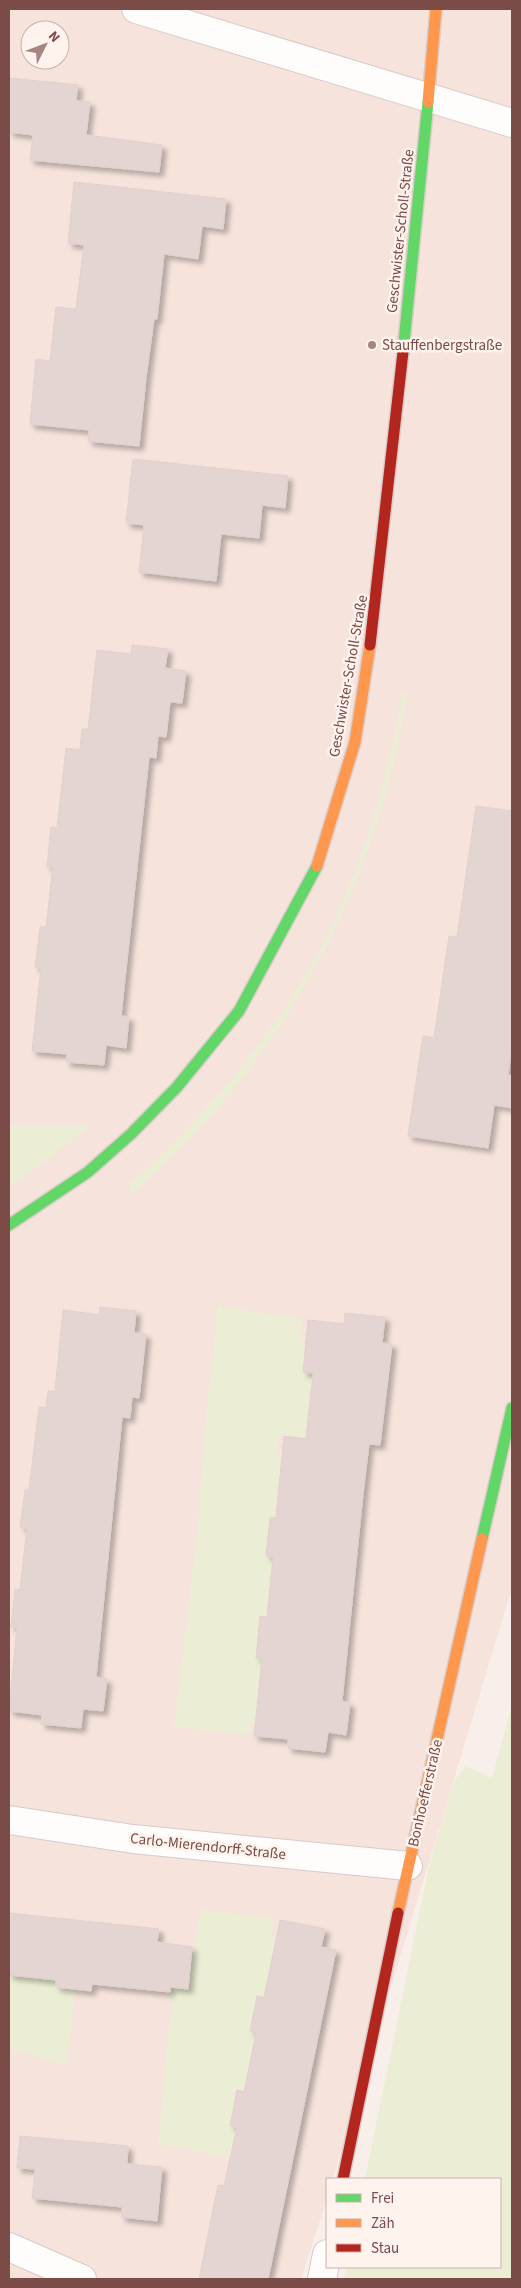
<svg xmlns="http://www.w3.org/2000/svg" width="521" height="2288" font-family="'Source Sans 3',sans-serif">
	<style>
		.residential { fill: #f6e3dc; fill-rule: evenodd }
		.green { fill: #ebeed4 }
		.building { fill: #e5d5d2; stroke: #e2d0cd; filter: url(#shadow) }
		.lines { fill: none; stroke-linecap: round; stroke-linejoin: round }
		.street-casing { stroke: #d7cac8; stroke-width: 30 }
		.fast-casing { stroke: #d9ccc9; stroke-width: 14 }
		.slow-casing { stroke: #d9ccc9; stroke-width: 14 }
		.jam-casing { stroke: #d9ccc9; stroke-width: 14 }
		.street { stroke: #fefdfc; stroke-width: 28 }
		.fast { stroke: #63d668; stroke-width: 11 }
		.slow { stroke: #ff974d; stroke-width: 11 }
		.jam { stroke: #b3261e; stroke-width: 11 }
		.poi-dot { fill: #a68480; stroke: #fff3ed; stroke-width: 2 }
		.labels { text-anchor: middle; stroke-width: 5; stroke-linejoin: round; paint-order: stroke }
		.street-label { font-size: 15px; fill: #7a4b47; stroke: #fff3ed }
		.poi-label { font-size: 15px; fill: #7a4b47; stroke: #fff3ed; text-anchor: start }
	</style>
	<defs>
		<filter id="shadow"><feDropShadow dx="4.5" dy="4.5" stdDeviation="2.5" flood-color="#0004"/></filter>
	</defs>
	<rect width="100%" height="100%" fill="#f8efeb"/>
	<path class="residential" d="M9,9H512V1588L333,2179H327V2199L301,2279H9ZM30,30H60V60H30Z"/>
	<g class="green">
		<path d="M408,692C377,890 282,1066 129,1196L130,1184C221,1102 301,1004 348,889C374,826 390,760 402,693Z"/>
		<polygon points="91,1125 27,1175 9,1187 9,1126"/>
		<polygon points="218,1306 302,1319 300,1338 306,1340 303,1372 313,1373 306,1439 279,1436 277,1455 282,1456 276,1518 270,1518 266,1556 272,1557 267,1617 261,1616 256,1658 262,1659 255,1723 251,1722 249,1735 174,1727 198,1526 205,1426"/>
		<polygon points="512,1704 512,2279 344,2279 347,2267 500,2267 500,2179 365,2179 429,1865 454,1781 466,1766 492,1778"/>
		<path d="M201,1910L273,1918L270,1936L276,1938L264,1998L256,1996L250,2031L256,2033L244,2092L238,2090L236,2127L230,2157L158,2144C164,2096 165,2048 173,2000L169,1999L170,1987L188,1988L192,1950H194Z"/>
		<polygon points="9,1975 56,1980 56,1987 73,1989 75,1993 67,2066 9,2048"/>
	</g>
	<g class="building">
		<polygon points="9,78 78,85 76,101 90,102 86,135 162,145 159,172 30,160 33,135 9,132"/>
		<polygon points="74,182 226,199 223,229 202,226 198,259 164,254 157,319 154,319 146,378 139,446 88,441 89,430 30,424 36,359 50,361 56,307 76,309 84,245 68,243"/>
		<polygon points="133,459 288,476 285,508 262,505 259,538 221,534 216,581 139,572 144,525 126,523"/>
		<polygon points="132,645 168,649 165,668 186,671 182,703 170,702 166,737 158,736 156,758 149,757 121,1016 129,1017 126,1048 106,1045 104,1065 66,1062 67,1054 32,1051 41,968 35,967 40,927 46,927 53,867 47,867 51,827 57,828 66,748 80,750 82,729 88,729 97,650 131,654"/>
		<polygon points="476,806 512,811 512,1045 508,1075 512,1076 512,1108 494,1105 488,1148 408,1136 423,1036 434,1038 449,936 457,937"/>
		<polygon points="100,1307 136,1311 134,1333 146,1334 139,1398 132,1397 130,1418 122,1417 96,1677 107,1679 103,1711 83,1709 81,1728 41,1724 42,1715 9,1711 17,1627 11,1627 15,1589 20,1590 27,1528 20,1527 25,1490 29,1490 39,1407 46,1408 48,1391 55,1391 63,1310 99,1315"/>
		<polygon points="345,1313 385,1317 382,1343 392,1344 380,1445 369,1444 363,1494 342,1701 350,1703 346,1735 328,1732 325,1752 288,1748 288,1739 254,1736 262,1659 256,1658 260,1616 267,1617 273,1557 266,1556 270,1518 276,1518 284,1436 306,1439 313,1373 303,1372 308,1320 344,1324"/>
		<polygon points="9,1913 159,1929 157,1942 192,1947 188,1989 170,1987 170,1992 92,1984 91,1991 56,1987 56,1980 9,1975"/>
		<polygon points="280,1920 325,1929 321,1947 336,1950 268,2279 199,2279 218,2185 224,2186 237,2127 230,2126 237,2090 244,2092 256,2033 250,2031 257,1996 264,1998"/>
		<polygon points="20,2136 128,2146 127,2164 162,2167 157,2221 121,2217 122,2207 32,2198 35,2169 17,2168"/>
	</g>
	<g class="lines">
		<g class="street-casing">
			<g id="street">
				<polyline points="136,9 512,123"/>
				<polyline points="9,1820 133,1839 408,1866"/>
				<polyline points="9,2247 82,2279"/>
				<polyline points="322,2279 327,2254"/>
			</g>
		</g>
		<g class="fast-casing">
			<g id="fast">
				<polyline points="403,352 428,102"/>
				<polyline points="9,1225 88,1172 131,1134 177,1087 239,1011 317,866"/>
				<polyline points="482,1539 512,1408"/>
			</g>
		</g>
		<g class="slow-casing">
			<g id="slow">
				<polyline points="428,102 436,9"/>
				<polyline points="317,866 355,742 370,645"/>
				<polyline points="398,1913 482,1539"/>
			</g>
		</g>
		<g class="jam-casing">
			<g id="jam">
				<polyline points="370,645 403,352"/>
				<polyline points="343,2179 398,1913"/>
			</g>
		</g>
		<use href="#street" class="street"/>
		<use href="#fast" class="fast"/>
		<use href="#slow" class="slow"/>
		<use href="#jam" class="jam"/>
	</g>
	<circle class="poi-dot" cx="372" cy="345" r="5"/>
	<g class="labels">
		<g class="street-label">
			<text transform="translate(400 231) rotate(-84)" y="5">Geschwister-Scholl-Straße</text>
			<text transform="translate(348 676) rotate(-80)" y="5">Geschwister-Scholl-Straße</text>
			<text transform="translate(425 1793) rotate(-77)" y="5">Bonhoefferstraße</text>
			<text transform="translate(208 1846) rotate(6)" y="5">Carlo-Mierendorff-Straße</text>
		</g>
		<g class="poi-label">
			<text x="382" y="350">Stauffenbergstraße</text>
		</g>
	</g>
	<rect width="521" height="2288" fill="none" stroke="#7a4b47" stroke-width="20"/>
	<rect x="326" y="2178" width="175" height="90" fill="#fff3ed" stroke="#cab0ab"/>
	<rect x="336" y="2194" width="25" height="8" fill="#63d668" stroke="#cab0ab"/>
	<text x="371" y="2203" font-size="15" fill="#7a4b47">Frei</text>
	<rect x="336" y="2219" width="25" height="8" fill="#ff974d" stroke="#cab0ab"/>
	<text x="371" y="2228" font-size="15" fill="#7a4b47">Zäh</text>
	<rect x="336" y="2244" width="25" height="8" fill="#b3261e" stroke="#cab0ab"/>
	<text x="371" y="2253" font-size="15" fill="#7a4b47">Stau</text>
	<g transform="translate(45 45) rotate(48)"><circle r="24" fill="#fff3ed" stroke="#cab0ab"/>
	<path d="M0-4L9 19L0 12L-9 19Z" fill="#a68480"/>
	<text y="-8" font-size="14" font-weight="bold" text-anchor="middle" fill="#7a4b47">N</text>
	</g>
</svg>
